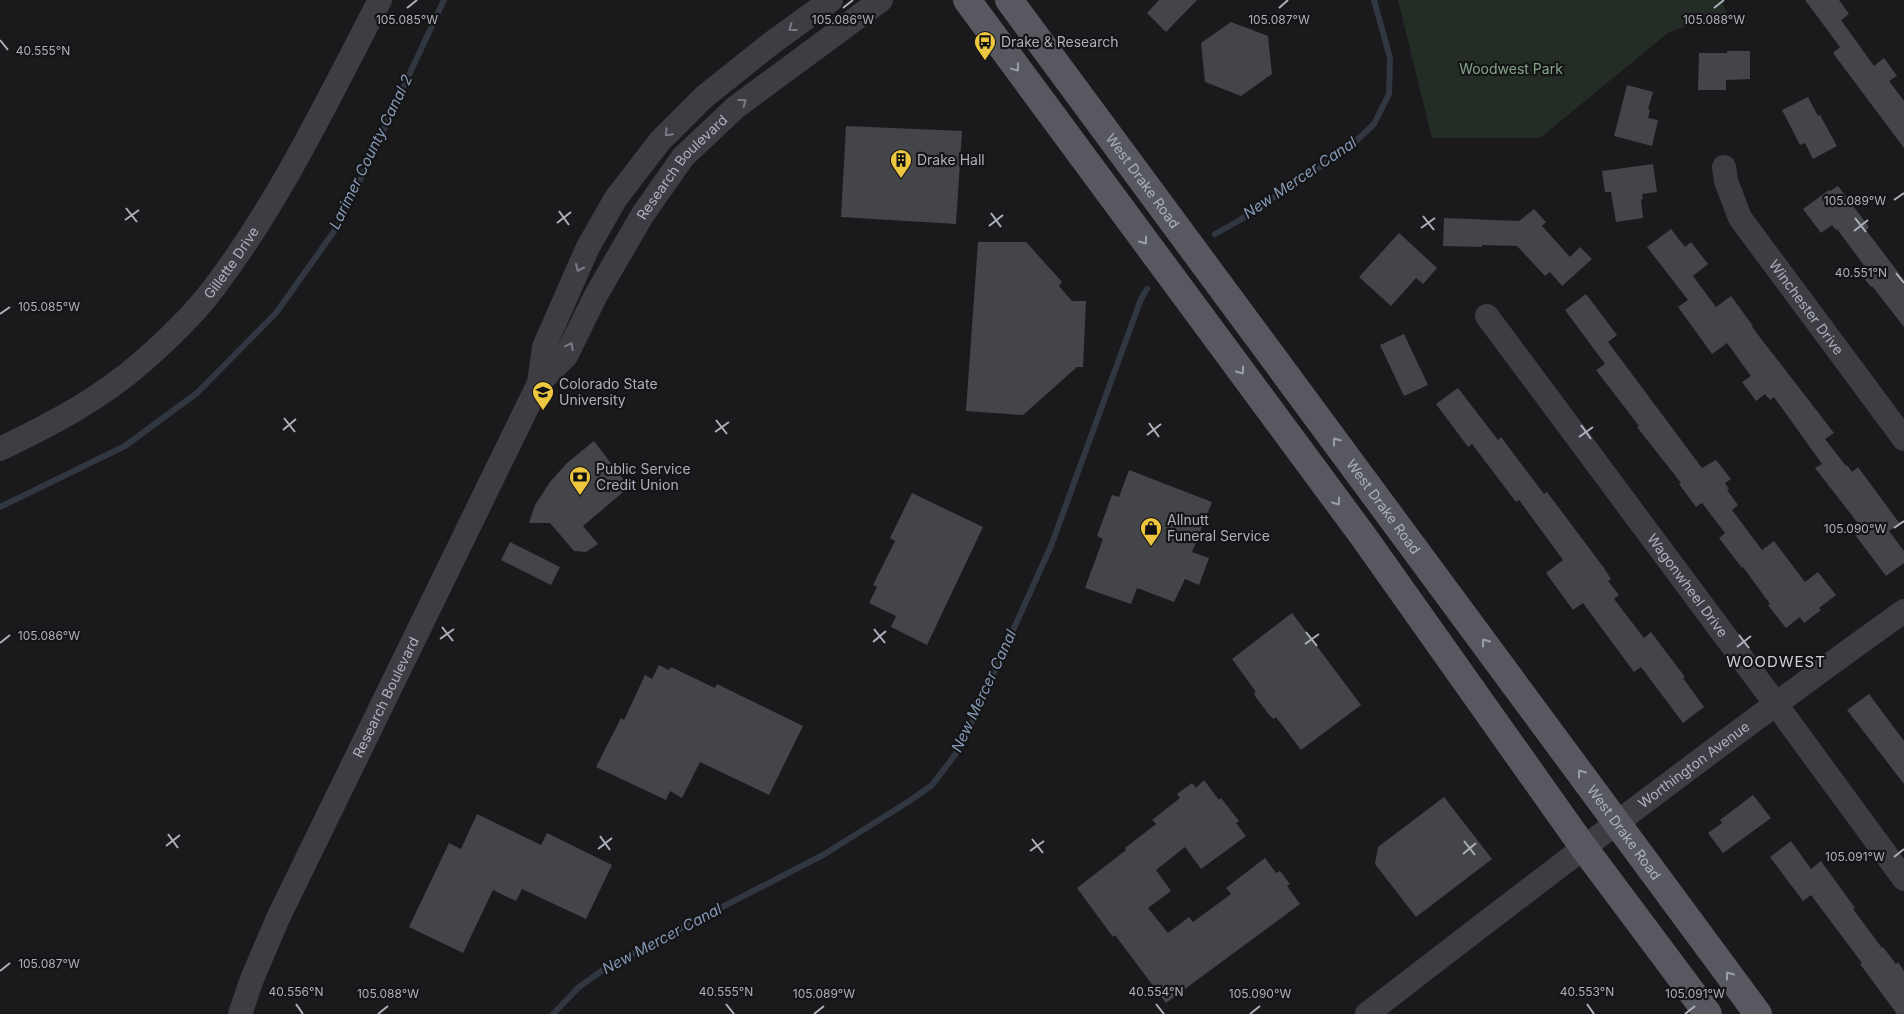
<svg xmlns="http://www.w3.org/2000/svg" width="1904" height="1014" font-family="Inter,sans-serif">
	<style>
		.green { fill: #242c26 }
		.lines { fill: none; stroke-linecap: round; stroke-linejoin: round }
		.stream { stroke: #303740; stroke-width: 6 }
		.building { fill: #444549 }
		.street { stroke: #3d3d43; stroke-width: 24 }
		.primary { stroke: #575860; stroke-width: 28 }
		.oneway { stroke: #7b7c85 }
		.oneway2 { stroke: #9c9ea9 }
		.ticks { fill: none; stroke: #adb0bb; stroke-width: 2 }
		.labels { text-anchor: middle; stroke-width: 4.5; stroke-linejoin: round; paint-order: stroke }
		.poi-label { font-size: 14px; fill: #adb0bb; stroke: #151517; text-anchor: start }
		.park-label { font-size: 14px; fill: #85a58a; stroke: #151517 }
		.street-label { font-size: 14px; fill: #adb0bb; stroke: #151517 }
		.water-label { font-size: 15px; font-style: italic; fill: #8599b5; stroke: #151517 }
		.neighbourhood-label { font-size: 15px; letter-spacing: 1px; fill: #cecfd7; stroke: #151517 }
		.ticks-label { font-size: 12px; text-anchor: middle; fill: #adb0bb; stroke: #151517; stroke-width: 4.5; stroke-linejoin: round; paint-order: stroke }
	</style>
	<rect width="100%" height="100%" fill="#1a1a1c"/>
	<polygon class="green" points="1398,0 1721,0 1727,13 1669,32 1540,138 1432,138"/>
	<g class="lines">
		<g class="stream">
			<polyline points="1215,234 1240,220 1351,146 1374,124 1389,94 1390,58 1374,0"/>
			<polyline points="0,507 125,446 197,393 276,313 340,223 444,0"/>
			<polyline points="553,1014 579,987 610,965 823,855 911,800 932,785 949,763 960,748 1051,546 1141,299 1147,289"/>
		</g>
	</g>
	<g class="building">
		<polygon points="1159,0 1197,0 1166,32 1147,13"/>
		<polygon points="1805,0 1839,0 1849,14 1841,20 1874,66 1884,58 1897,76 1889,81 1904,101 1904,148 1833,53 1840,47"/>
		<polygon points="1231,22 1268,36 1272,74 1241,96 1205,82 1201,43"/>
		<polygon points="1727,51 1750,51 1750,79 1726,80 1726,90 1698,90 1699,53 1727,53"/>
		<polygon points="1627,85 1653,92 1648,109 1650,110 1648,118 1658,120 1652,146 1614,136"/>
		<polygon points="1808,97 1818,116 1820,115 1837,146 1813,159 1805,143 1800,145 1782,110"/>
		<polygon points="846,126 962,131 956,224 841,217"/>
		<polygon points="1653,164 1657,192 1642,194 1643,199 1641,200 1643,218 1616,222 1611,192 1605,192 1602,171"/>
		<polygon points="1838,186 1869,227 1866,230 1904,280 1904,327 1872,286 1871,287 1860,273 1866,268 1837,229 1836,230 1832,225 1821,233 1803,209 1829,190 1830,191"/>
		<polygon points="1534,209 1546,222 1542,226 1570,257 1580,247 1592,259 1562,286 1550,272 1545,276 1517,246 1482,245 1482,247 1443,246 1444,218 1519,221"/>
		<polygon points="1671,229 1685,247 1691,242 1708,264 1693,276 1716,307 1731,296 1753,326 1752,327 1834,433 1825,439 1846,466 1847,465 1852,472 1858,467 1900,524 1889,531 1904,551 1904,563 1886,576 1850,528 1857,522 1815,468 1822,464 1774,397 1770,400 1765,394 1756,401 1742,382 1751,376 1727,343 1712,354 1678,307 1688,300 1647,247"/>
		<polygon points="1399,233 1437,268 1423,284 1416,278 1391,306 1359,277"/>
		<polygon points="978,242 1026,242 1062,282 1059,286 1072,301 1086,301 1083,367 1077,367 1023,415 966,411"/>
		<polygon points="1586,294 1617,335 1608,342 1702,468 1716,460 1731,479 1725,483 1729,489 1727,490 1738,505 1732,510 1762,550 1774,541 1805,582 1818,572 1836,595 1819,608 1821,610 1804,623 1800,617 1786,628 1778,618 1768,605 1770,604 1743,567 1742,568 1719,538 1725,533 1702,503 1696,507 1679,484 1681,483 1637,427 1639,426 1596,370 1605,364 1565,310"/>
		<polygon points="1404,334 1428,385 1404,396 1380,345"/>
		<polygon points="1458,388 1498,440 1501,437 1544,494 1547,492 1604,568 1611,579 1608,581 1619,595 1614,599 1644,638 1651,632 1685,677 1683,678 1704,707 1683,723 1641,667 1634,672 1583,603 1573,610 1546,573 1563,560 1519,500 1516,502 1472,444 1468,447 1436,404"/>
		<polygon points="594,441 629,487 583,526 598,544 586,552 574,551 550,523 529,523 535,505 550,482 567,463"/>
		<polygon points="1129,470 1212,502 1192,552 1209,558 1199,585 1185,579 1174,602 1137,588 1131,604 1085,588 1103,539 1097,536 1112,495 1119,497"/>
		<polygon points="912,493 983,527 927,645 891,627 896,616 869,603 877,587 873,585 895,541 890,538"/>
		<polygon points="510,542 560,567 551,585 501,560"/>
		<polygon points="1292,613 1361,705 1301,750 1276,717 1274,719 1270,716 1255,696 1254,693 1256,692 1232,659"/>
		<polygon points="659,665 669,670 671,667 715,688 717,684 803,726 769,795 700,762 682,798 670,791 666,800 596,767 621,718 624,720 645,675 652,679"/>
		<polygon points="1869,694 1904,741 1904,784 1847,710"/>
		<polygon points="1204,780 1219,800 1221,798 1239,821 1236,823 1246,836 1201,869 1185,847 1156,870 1171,891 1148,908 1168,933 1189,917 1193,922 1231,894 1226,888 1265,858 1276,873 1280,871 1290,884 1287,886 1300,904 1166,1003 1115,935 1113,937 1077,888 1126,850 1125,848 1156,824 1152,820 1180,798 1177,794 1192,783 1196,788"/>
		<polygon points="1753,795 1771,818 1723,853 1708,833 1722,823 1720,820"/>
		<polygon points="1444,797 1492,859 1416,917 1375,864 1378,847"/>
		<polygon points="477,814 541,845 547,833 612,865 586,919 522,889 516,901 493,890 463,953 409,927 449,843 461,849"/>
		<polygon points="1791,841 1811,869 1821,861 1855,908 1853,909 1882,948 1883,947 1896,964 1898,962 1904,971 1904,1014 1897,1014 1860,964 1862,963 1811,895 1803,901 1770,857"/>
	</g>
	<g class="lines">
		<g class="street">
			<path id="s1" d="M1724,167L1726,181L1740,218L1904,439"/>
			<path id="s2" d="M1487,316L1775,703L1904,879"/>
			<path id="s3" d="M539,383L566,356L596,295L643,214L683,157L736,107L881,0"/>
			<path id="s4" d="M0,449C50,425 100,399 142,362C166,341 194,314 213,289C280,201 329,97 380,0"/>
			<path id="s5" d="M240,1014L252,979L278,918L539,383L544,347L588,247L616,198L660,141L704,97L773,42L831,0"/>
			<path id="s6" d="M1367,1014C1544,877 1722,741 1904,611"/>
		</g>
		<g class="primary">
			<polyline points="967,0 1363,536 1584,848 1708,1014"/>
			<path id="s7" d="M1009,0L1758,1014"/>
		</g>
	</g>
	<defs><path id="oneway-chevron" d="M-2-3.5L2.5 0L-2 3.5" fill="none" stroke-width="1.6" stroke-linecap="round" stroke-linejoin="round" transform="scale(1.25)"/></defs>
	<g class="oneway">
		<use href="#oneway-chevron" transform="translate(792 28) rotate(144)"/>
		<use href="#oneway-chevron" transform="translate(743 102) rotate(-36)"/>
		<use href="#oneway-chevron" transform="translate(668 133) rotate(134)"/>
		<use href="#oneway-chevron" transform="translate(579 268) rotate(114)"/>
		<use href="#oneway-chevron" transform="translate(570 346) rotate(-64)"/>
	</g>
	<g class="oneway2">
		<use href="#oneway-chevron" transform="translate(1016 68) rotate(53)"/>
		<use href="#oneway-chevron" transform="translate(1144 241) rotate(54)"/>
		<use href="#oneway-chevron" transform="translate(1241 371) rotate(54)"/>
		<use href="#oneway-chevron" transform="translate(1336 441) rotate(-126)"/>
		<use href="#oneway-chevron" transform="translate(1337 502) rotate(54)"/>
		<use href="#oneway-chevron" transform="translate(1485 642) rotate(-126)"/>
		<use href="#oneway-chevron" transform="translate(1581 773) rotate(-126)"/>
		<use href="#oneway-chevron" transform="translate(1729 975) rotate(-126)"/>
	</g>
	<path class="ticks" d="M407,8L417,0M843,8L853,0M1279,8L1288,0M1714,8L1724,0M0,40L8,50M1894,200L1904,193M126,208L137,222M559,211L569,225M991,213L1001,227M1423,216L1434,230M1855,218L1866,232M125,220L139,210M557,223L571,212M989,226L1003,215M1421,228L1435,218M1854,231L1868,220M1896,273L1904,283M0,314L10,307M284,418L295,432M716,420L727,434M1149,423L1159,437M1581,425L1591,439M283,430L296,419M715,432L729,422M1147,435L1161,424M1579,437L1593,427M1894,528L1904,521M442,627L453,641M874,629L885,643M1306,632L1317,646M1739,635L1749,648M440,639L454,629M873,642L886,631M0,643L10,635M1305,644L1319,634M1737,647L1751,636M168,834L178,848M600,836L610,850M1032,839L1043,853M1464,841L1475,855M166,846L180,835M598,849L612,838M1030,851L1044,841M1463,854L1476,843M1894,857L1904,849M0,971L10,963M296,1004L303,1014M726,1004L734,1014M1156,1004L1164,1014M1587,1004L1594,1014M378,1014L388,1006M814,1014L824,1006M1250,1014L1260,1006M1685,1014L1695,1006"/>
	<defs>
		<g id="bus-pin" transform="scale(1.125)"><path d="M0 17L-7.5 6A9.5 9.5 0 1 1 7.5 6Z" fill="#eec740" stroke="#151517"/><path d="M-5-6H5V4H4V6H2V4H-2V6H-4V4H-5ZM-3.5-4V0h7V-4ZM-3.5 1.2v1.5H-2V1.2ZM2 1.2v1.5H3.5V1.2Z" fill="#111"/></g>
		<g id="building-pin" transform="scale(1.125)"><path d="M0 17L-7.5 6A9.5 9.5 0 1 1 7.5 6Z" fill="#eec740" stroke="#151517"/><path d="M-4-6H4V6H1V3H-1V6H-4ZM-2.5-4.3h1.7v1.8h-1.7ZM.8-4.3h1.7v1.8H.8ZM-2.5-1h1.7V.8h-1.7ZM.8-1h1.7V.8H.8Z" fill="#111"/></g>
		<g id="university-pin" transform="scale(1.125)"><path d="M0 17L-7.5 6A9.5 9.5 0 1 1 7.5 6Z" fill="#eec740" stroke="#151517"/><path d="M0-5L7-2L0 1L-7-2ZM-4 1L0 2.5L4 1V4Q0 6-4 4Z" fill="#111"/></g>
		<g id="bank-pin" transform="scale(1.125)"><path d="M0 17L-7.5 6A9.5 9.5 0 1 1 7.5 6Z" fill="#eec740" stroke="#151517"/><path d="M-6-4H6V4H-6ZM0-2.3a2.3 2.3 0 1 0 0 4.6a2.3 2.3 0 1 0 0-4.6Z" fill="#111"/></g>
		<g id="shop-pin" transform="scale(1.125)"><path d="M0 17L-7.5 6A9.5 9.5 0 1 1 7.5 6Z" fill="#eec740" stroke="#151517"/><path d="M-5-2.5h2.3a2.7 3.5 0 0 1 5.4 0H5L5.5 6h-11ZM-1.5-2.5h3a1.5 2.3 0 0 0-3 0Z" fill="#111"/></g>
	</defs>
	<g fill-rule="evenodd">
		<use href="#bus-pin" x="985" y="42"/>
		<use href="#building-pin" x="901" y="160"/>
		<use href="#university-pin" x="543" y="392"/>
		<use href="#bank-pin" x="580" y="477"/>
		<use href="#shop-pin" x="1151" y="528"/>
	</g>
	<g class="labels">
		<g class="poi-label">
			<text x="1001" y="47">Drake &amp; Research</text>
			<text x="917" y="165">Drake Hall</text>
			<text x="559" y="389">Colorado State<tspan x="559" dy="16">University</tspan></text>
			<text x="596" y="474">Public Service<tspan x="596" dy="16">Credit Union</tspan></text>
			<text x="1167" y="525">Allnutt<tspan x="1167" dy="16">Funeral Service</tspan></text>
		</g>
		<g class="park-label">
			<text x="1511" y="74">Woodwest Park</text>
		</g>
		<g class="street-label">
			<text dy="5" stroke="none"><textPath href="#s3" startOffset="261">Research Boulevard</textPath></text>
			<text dy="5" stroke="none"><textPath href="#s7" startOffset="225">West Drake Road</textPath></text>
			<text dy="5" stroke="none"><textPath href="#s4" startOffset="301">Gillette Drive</textPath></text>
			<text dy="5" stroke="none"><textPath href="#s1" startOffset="165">Winchester Drive</textPath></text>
			<text dy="5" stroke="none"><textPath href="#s7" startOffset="630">West Drake Road</textPath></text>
			<text dy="5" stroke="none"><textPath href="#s2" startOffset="336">Wagonwheel Drive</textPath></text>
			<text dy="5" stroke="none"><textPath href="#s5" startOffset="349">Research Boulevard</textPath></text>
			<text dy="5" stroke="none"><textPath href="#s6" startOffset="411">Worthington Avenue</textPath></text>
			<text dy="5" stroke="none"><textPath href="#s7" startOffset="1035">West Drake Road</textPath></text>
		</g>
		<g class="water-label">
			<text transform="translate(371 152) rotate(-64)" y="5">Larimer County Canal 2</text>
			<text transform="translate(1300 178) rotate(-34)" y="5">New Mercer Canal</text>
			<text transform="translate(984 691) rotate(-65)" y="5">New Mercer Canal</text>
			<text transform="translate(662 939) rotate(-28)" y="5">New Mercer Canal</text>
		</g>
		<g class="neighbourhood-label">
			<text x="1776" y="667">WOODWEST</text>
		</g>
	</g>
	<g class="ticks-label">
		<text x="407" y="24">105.085°W</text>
		<text x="843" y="24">105.086°W</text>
		<text x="1279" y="24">105.087°W</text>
		<text x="1714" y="24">105.088°W</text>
		<text x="43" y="55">40.555°N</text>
		<text x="1855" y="205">105.089°W</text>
		<text x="1861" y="277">40.551°N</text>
		<text x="49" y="311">105.085°W</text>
		<text x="1855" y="533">105.090°W</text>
		<text x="49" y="640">105.086°W</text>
		<text x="1855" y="861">105.091°W</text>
		<text x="49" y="968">105.087°W</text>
		<text x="296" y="996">40.556°N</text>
		<text x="726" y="996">40.555°N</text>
		<text x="1156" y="996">40.554°N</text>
		<text x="1587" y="996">40.553°N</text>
		<text x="388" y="998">105.088°W</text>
		<text x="824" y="998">105.089°W</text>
		<text x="1260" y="998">105.090°W</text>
		<text x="1695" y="998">105.091°W</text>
	</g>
</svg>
